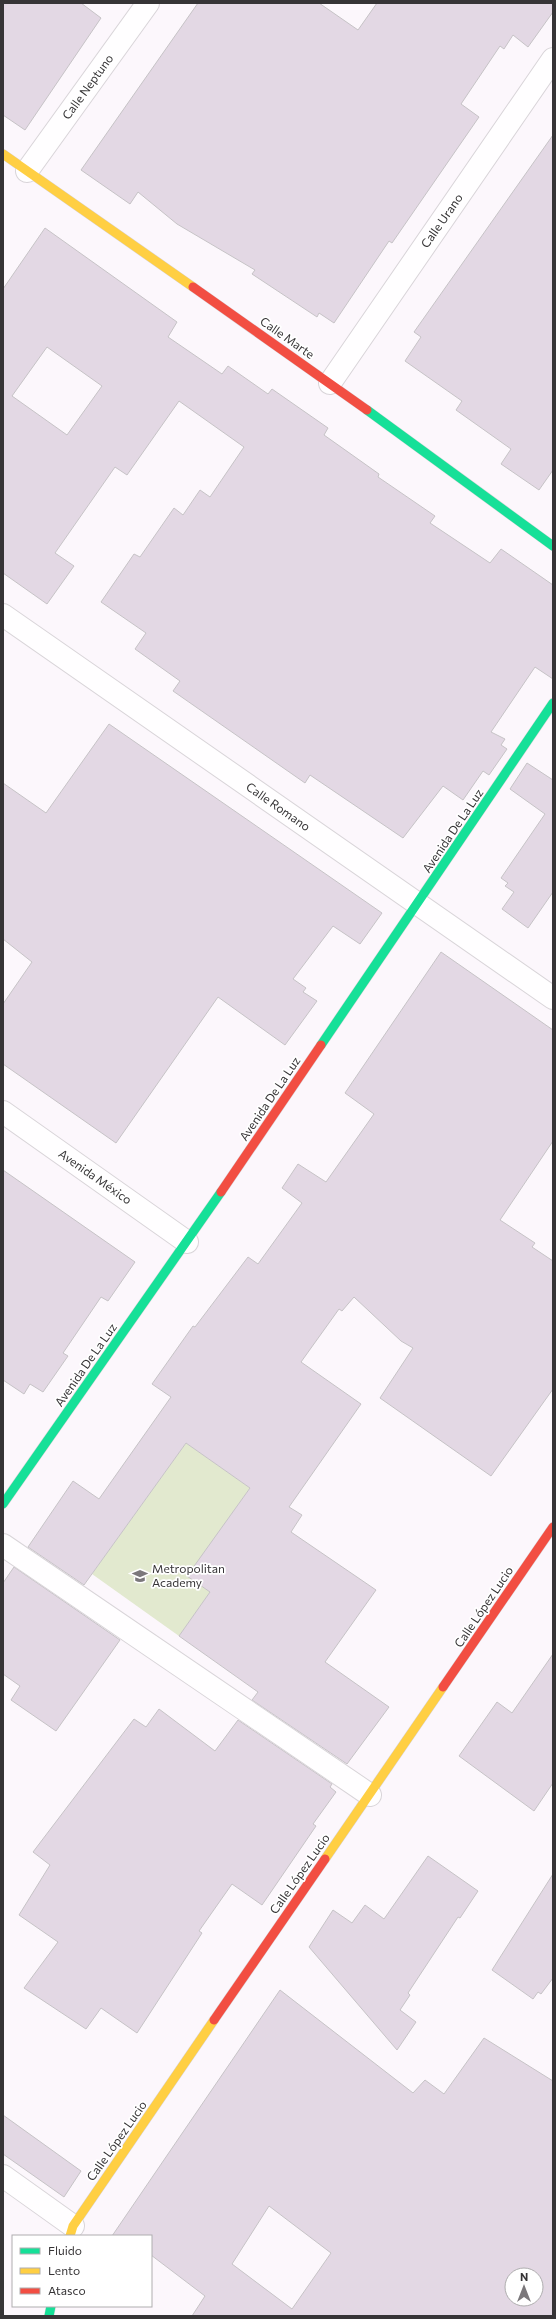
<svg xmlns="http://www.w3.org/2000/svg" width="556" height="2319" font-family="Commissioner,sans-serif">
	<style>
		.green { fill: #e2e9cf }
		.building { fill: #e3d8e4; stroke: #c6c3c6; fill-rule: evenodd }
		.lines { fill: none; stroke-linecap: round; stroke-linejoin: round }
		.street-casing { stroke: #d9d5d9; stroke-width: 24 }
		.fast-casing { stroke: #d9d5d9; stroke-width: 10 }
		.slow-casing { stroke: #d9d5d9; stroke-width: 10 }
		.jam-casing { stroke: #d9d5d9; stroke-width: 10 }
		.street { stroke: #fffeff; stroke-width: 22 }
		.fast { stroke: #16e098; stroke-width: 9 }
		.slow { stroke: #ffcf43; stroke-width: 9 }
		.jam { stroke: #f24e42; stroke-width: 9 }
		.labels { text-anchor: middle; stroke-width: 3.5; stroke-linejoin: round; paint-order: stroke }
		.street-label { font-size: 12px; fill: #363436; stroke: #fff }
		.poi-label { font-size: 12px; fill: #363436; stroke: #fff; text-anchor: start }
	</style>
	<rect width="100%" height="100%" fill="#fcf7fc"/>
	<polygon class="green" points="186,1443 250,1488 188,1576 210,1592 179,1636 92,1574"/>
	<g class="building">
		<polygon points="3,3 81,3 101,18 25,130 3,115"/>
		<polygon points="198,3 319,3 358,30 377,3 553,3 553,12 528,47 513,35 504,49 500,46 461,104 479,117 392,243 389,241 334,323 319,313 317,317 252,274 255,270 177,224 138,192 130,204 81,170"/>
		<polygon points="553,135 553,470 539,490 501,464 511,449 456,410 462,401 405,361 421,337 414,332"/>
		<path d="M45,228L177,322L168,337L222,374L228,366L268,394L272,389L328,428L324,435L379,474L378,477L435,516L430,523L490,563L501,549L553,585V679L535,667L491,732L505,739L501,745L507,749L489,775L483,771L463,800L443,786L403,838L310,775L305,783L173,691L180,681L135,649L146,633L101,602L134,554L140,557L174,508L183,515L200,490L210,497L244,447L179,401L127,475L115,467L55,553L74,566L47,604L3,573V289ZM47,347L102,386L67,435L12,396Z"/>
		<polygon points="109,724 382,913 360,944 333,926 293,979 306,988 303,992 317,1001 285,1045 218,997 116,1143 3,1064 3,1004 32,962 3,939 3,783 46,813"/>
		<polygon points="527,763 553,780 553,892 528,928 502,909 514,892 505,886 508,883 501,878 545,814 510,789"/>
		<polygon points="441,952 553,1030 553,1141 500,1220 535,1243 532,1247 553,1261 553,1389 491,1476 380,1398 413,1348 401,1341 354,1297 342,1311 339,1309 301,1362 361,1404 289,1507 302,1515 291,1532 376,1590 325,1662 389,1707 347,1764 252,1700 258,1692 179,1636 210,1592 187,1576 250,1488 186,1443 84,1585 28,1547 73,1481 99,1499 171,1397 152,1384 193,1326 195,1327 248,1257 258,1264 302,1203 282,1188 298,1164 326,1182 374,1114 345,1093"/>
		<polygon points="3,1170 135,1262 108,1301 101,1297 63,1353 68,1356 43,1392 30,1384 24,1394 3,1380"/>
		<polygon points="14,1567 120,1640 56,1731 11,1700 20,1686 3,1674 3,1583"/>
		<polygon points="553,1654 553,1783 534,1811 459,1756 497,1702 512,1713"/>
		<polygon points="159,1709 215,1751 238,1720 332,1784 330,1787 336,1792 313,1824 316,1826 262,1905 232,1884 199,1931 202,1933 137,2033 101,2008 86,2029 24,1988 58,1942 19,1915 50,1865 33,1852 134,1719 146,1727"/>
		<polygon points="428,1856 478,1891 460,1918 458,1917 408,1993 410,1995 400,2010 416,2022 397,2050 309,1947 333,1910 352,1923 365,1905 384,1919"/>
		<polygon points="553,1874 553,1978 541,1994 538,1992 533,1999 492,1970"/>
		<path d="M280,1990L413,2093L425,2080L444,2094L484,2038L553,2081V2316H192L205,2296L151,2255V2236H112ZM269,2206L331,2253L292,2309L232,2264ZM512,2275H536V2299H512Z"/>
		<polygon points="3,2115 81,2171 64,2197 3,2154"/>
	</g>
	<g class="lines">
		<g class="street-casing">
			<g id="street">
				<polyline points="27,171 148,3"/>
				<polyline points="330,383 553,59"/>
				<polyline points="3,615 553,998"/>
				<polyline points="3,1112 187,1242"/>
				<polyline points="3,1545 370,1795"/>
				<polyline points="3,2176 73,2226"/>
			</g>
		</g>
		<g class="fast-casing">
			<g id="fast">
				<polyline points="367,410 553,546"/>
				<polyline points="321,1045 553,703"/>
				<polyline points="3,1504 221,1192"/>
				<polyline points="49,2316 51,2306"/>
			</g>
		</g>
		<g class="slow-casing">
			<g id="slow">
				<polyline points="3,154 193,287"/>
				<polyline points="325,1859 443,1687"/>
				<polyline points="70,2236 73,2226 214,2020"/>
			</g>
		</g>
		<g class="jam-casing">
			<g id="jam">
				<polyline points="193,287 367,410"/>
				<polyline points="221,1192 321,1045"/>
				<polyline points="443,1687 553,1527"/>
				<polyline points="214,2020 325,1859"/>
			</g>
		</g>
		<use href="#street" class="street"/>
		<use href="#fast" class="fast"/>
		<use href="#slow" class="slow"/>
		<use href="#jam" class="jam"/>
	</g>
	<defs>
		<g id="school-bare" transform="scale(1.2)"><path d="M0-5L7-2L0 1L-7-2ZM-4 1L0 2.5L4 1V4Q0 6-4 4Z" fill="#7b787b" stroke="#fff" stroke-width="2.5" paint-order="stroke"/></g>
	</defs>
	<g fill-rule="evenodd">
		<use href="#school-bare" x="140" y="1576"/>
	</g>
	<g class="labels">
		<g class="street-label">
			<text transform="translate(88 87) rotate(-54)" y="4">Calle Neptuno</text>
			<text transform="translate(442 221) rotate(-55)" y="4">Calle Urano</text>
			<text transform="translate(287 338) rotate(35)" y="4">Calle Marte</text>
			<text transform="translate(278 807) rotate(35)" y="4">Calle Romano</text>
			<text transform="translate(453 831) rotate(-56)" y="4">Avenida De La Luz</text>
			<text transform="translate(270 1099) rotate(-56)" y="4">Avenida De La Luz</text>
			<text transform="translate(95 1177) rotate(35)" y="4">Avenida México</text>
			<text transform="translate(86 1365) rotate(-55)" y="4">Avenida De La Luz</text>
			<text transform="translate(484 1607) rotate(-56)" y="4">Calle López Lucio</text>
			<text transform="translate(300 1874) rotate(-55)" y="4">Calle López Lucio</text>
			<text transform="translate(117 2141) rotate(-55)" y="4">Calle López Lucio</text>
		</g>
		<g class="poi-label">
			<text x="152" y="1573">Metropolitan<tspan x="152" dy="14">Academy</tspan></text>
		</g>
	</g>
	<rect width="556" height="2319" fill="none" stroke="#363436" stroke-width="8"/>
	<rect x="12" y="2235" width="140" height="72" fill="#ffffff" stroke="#afaeaf"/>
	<rect x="20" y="2248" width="20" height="6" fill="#16e098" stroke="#afaeaf"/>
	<text x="48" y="2255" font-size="12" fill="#363436">Fluido</text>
	<rect x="20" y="2268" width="20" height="6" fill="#ffcf43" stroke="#afaeaf"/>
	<text x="48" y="2275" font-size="12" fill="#363436">Lento</text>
	<rect x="20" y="2288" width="20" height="6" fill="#f24e42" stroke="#afaeaf"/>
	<text x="48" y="2295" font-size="12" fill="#363436">Atasco</text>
	<g transform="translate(524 2287)"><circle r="19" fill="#ffffff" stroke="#afaeaf"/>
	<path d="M0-3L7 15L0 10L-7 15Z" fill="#7b787b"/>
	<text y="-6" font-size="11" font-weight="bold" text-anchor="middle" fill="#363436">N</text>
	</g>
</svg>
